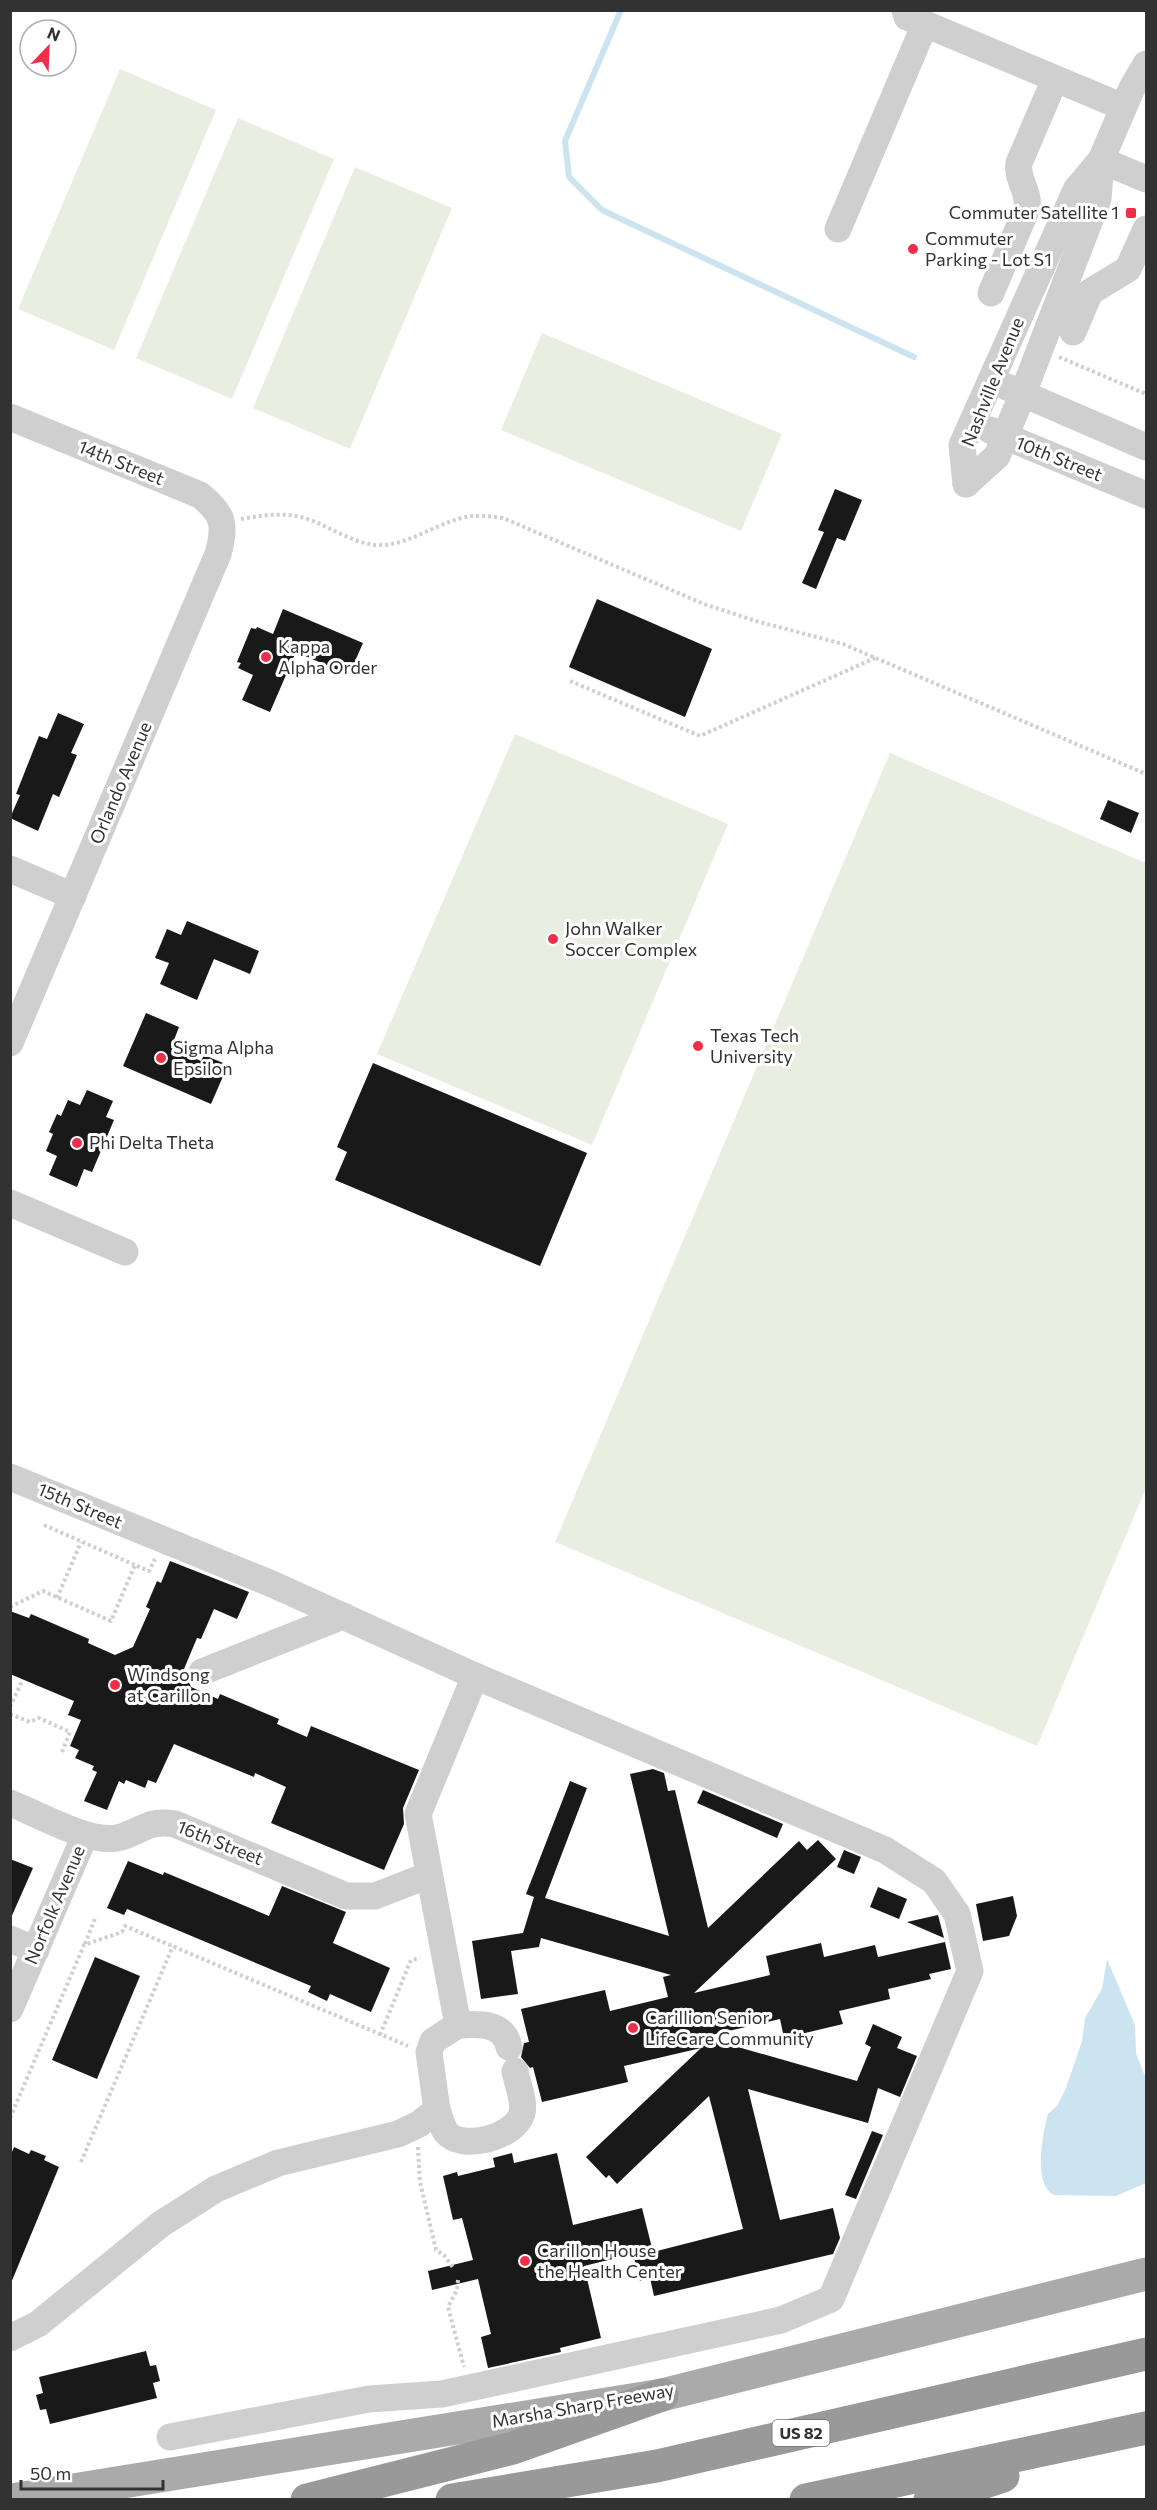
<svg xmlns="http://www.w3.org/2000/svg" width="1157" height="2510" font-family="Commissioner,sans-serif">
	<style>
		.green { fill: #e9efe0 }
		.water { fill: #cce4ef }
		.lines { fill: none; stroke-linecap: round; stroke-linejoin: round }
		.stream { stroke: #cce4ef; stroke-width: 6 }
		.building { fill: #191919 }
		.path { stroke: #cfcfcf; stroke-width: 4; stroke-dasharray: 3 3; stroke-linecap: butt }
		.minor { stroke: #cfcfcf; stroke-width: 27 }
		.major { stroke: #aaa; stroke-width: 33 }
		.highway { stroke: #999; stroke-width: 33 }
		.poi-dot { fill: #ef2e4a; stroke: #fff; stroke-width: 2 }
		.labels { text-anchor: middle; stroke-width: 6; stroke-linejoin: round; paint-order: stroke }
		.shield { fill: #fff; stroke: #707070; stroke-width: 1.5 }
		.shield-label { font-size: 16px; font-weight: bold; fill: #323232 }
		.poi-label { font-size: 18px; fill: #323232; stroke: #fff; text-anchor: start }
		.street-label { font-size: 18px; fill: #323232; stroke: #fff }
	</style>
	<rect width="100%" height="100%" fill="#fff"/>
	<g class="green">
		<polygon points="120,69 216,110 114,350 18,309"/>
		<polygon points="238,118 334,159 232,399 136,358"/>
		<polygon points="355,167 452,208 350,449 253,408"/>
		<polygon points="542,333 782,434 741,531 501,430"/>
		<polygon points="515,734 728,824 592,1145 377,1054"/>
		<polygon points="890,753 1146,863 1146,1488 1037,1746 555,1542"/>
	</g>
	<path class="water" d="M1107,1959L1135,2025L1136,2053L1146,2079V2183L1116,2196L1054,2195C1032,2183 1043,2133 1048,2114L1057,2106L1066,2088L1082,2041L1085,2018L1102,1989Z"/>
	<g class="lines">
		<polyline class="stream" points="621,10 565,141 569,177 602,210 914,357"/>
	</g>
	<g class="building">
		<polygon points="835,489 862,500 845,541 837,538 816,589 802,583 824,532 818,530"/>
		<polygon points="597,599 712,649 685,717 569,667"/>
		<polygon points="283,609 363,643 349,675 296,652 270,712 242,700 253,675 238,668 241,663 237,662 251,628 256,629 257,627 273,634"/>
		<polygon points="58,713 84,724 71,753 77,755 59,797 53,794 38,831 10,818 20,795 16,794 39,736 47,739"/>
		<polygon points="1108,800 1139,813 1131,833 1100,819"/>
		<polygon points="187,921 259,951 250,974 214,959 197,1000 160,984 169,963 155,958 167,929 181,935"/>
		<polygon points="146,1013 179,1027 171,1048 201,1061 204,1055 228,1065 211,1104 123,1066"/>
		<polygon points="373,1063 587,1153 540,1266 335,1180 347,1152 337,1147"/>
		<polygon points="87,1090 113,1101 106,1117 114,1120 92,1172 84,1169 77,1187 49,1175 57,1156 46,1151 53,1134 49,1132 57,1114 61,1116 68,1100 80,1105"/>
		<polygon points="170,1561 249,1592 237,1619 214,1609 201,1639 197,1638 184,1669 191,1687 218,1699 220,1694 279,1719 277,1724 307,1737 311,1726 419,1770 403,1808 404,1824 384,1870 271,1823 286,1787 255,1773 254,1777 174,1744 156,1783 148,1780 145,1788 126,1780 124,1784 119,1781 107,1810 84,1801 97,1772 92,1770 94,1766 75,1758 79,1750 70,1746 81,1720 68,1715 74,1701 10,1674 10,1611 29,1618 31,1614 89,1639 88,1643 115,1655 133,1647 150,1609 146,1607 157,1581 161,1583"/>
		<polygon points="653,1769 664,1773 668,1791 675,1790 708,1928 799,1841 807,1850 818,1840 836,1859 694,1993 770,1975 766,1956 821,1943 824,1957 875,1945 878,1957 945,1942 951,1969 929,1974 931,1979 888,1989 890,1999 839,2011 843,2024 784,2038 780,2019 703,2037 857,2081 871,2047 865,2044 873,2024 902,2037 897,2048 917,2056 900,2097 878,2088 868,2123 748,2089 780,2220 833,2208 840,2238 833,2254 654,2296 650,2278 640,2281 633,2254 584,2266 601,2338 560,2348 561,2352 488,2368 481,2337 491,2334 478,2279 432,2290 428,2271 473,2260 462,2218 453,2220 443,2176 457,2172 458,2176 495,2167 493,2158 512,2153 514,2163 557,2153 573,2225 642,2208 653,2252 743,2229 709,2096 617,2184 609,2175 606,2178 586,2157 701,2048 624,2066 628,2082 542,2102 533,2067 530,2068 521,2057 524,2043 529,2042 521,2009 605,1990 610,2011 668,1997 663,1977 671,1975 541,1938 539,1947 511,1951 518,1994 481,1999 472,1941 523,1933 534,1897 526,1894 570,1781 587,1788 545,1898 669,1936 630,1774"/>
		<polygon points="703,1790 783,1824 777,1838 697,1803"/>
		<polygon points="844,1850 861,1857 854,1874 837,1867"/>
		<polygon points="10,1859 33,1868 10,1920"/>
		<polygon points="128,1861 163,1875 164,1872 269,1916 282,1886 346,1912 333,1943 390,1968 371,2012 330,1994 327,2001 308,1992 311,1986 127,1909 124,1915 107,1908"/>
		<polygon points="878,1887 907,1899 899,1919 870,1907"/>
		<polygon points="1013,1896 1017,1916 1009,1936 983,1941 976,1904"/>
		<polygon points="938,1915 944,1938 907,1922"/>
		<polygon points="95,1957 140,1976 97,2079 52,2060"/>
		<polygon points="872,2131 883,2135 856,2199 845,2195"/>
		<polygon points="14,2147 29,2154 31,2150 46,2156 44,2160 59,2167 11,2283 10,2157"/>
		<polygon points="146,2351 150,2366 156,2365 160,2381 153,2383 157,2398 50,2424 46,2409 40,2410 36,2395 43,2393 39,2377"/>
	</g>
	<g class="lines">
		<g class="path">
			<polyline points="1059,357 1146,394"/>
			<path d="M241,519C260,516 281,512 301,517C328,524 355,547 384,545C410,543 433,526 458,519C473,514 487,516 503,518L704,604L756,621L843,644L1146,774"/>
			<polyline points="570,681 700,736 875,658"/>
			<polyline points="44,1525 135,1565"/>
			<polyline points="57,1598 81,1542"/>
			<polyline points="10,1607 43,1591 111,1621 135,1565 149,1571 155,1559"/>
			<polyline points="10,1707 22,1681"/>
			<polyline points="10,1714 30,1722 39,1718 70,1732 62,1752"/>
			<polyline points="85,1944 96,1916"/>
			<polyline points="380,2035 411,1960 420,1958"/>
			<polyline points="10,2118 84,1945 122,1932 125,1926 408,2046"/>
			<polyline points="418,2147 420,2182 436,2250 444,2255 454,2269"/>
			<polyline points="81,2162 173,1946"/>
			<polyline points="458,2280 457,2290 448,2307 464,2367"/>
		</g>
		<g class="minor">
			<polyline points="905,10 907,17 925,24"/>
			<polyline points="1101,160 1146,179"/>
			<polyline points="838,229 925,24 1123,107"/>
			<path d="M991,293L1027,208C1030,192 1016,179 1019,163L1055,79"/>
			<polyline points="1073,332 1090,292 1128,269 1146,229"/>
			<polyline points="1007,387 1146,447"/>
			<path d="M10,417L200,495C224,514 226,525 218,554L10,1043"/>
			<polyline points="990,430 1146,495"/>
			<polyline points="966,484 962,445 1076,190 1101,160 1132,88 1146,64"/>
			<polyline points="966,484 997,456 1023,393 1098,199 1101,160"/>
			<polyline points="10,869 73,896"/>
			<polyline points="10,1203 125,1252"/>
			<polyline points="10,1477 272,1584 475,1676 885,1850 934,1881 957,1914 970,1971 831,2299 781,2320 442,2394 369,2399 170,2437"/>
			<polyline points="202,1672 343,1616"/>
			<path d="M10,1803C38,1814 88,1843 117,1838C141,1833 145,1819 175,1824L346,1896H375L429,1875"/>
			<polyline points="10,1939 36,1950"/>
			<polyline points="10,2009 85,1835"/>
			<path d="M458,2025C479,2024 504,2022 509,2047"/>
			<path d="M437,2110C440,2117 442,2127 446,2132C461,2152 516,2137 522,2113C525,2101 517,2083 515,2071"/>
			<polyline points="10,2338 38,2324 161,2224 216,2189 278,2163 398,2134 419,2124 437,2110 429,2052 433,2041 458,2025 418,1814 475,1676"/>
		</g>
		<polyline class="major" points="11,2500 662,2395 1146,2274"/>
		<g class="highway">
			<polyline points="307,2500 513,2448 662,2395"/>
			<polyline points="452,2500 657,2466 1146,2354"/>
			<polyline points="806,2500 1146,2428"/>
			<polyline points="930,2500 1003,2476"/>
		</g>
	</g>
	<g class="poi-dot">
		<rect x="1125" y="207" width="12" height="12" rx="3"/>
		<circle cx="913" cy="249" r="6"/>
		<circle cx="266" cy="657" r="6"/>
		<circle cx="553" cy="939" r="6"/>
		<circle cx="698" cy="1046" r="6"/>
		<circle cx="161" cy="1058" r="6"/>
		<circle cx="77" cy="1143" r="6"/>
		<circle cx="115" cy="1685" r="6"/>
		<circle cx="633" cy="2028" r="6"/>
		<circle cx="525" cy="2261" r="6"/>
	</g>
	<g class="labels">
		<rect class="shield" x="772.5" y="2420" width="57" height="26" rx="4.5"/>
		<g class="shield-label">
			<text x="801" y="2439">US 82</text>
		</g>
		<g class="poi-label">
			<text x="1119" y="219" text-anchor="end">Commuter Satellite 1</text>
			<text x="925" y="245">Commuter<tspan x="925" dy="21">Parking - Lot S1</tspan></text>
			<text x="278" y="653">Kappa<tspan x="278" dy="21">Alpha Order</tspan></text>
			<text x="565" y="935">John Walker<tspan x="565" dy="21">Soccer Complex</tspan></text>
			<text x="710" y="1042">Texas Tech<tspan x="710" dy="21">University</tspan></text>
			<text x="173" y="1054">Sigma Alpha<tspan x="173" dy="21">Epsilon</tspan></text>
			<text x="89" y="1149">Phi Delta Theta</text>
			<text x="127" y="1681">Windsong<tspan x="127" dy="21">at Carillon</tspan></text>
			<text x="645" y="2024">Carillion Senior<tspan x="645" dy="21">LifeCare Community</tspan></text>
			<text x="537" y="2257">Carillon House<tspan x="537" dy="21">the Health Center</tspan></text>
		</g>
		<g class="street-label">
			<text transform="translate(993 382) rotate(-68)" y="6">Nashville Avenue</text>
			<text transform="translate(1059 459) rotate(22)" y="6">10th Street</text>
			<text transform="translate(121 463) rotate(22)" y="6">14th Street</text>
			<text transform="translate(121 783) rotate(-67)" y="6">Orlando Avenue</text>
			<text transform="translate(80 1506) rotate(23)" y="6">15th Street</text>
			<text transform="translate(220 1843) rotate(22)" y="6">16th Street</text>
			<text transform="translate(55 1905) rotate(-67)" y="6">Norfolk Avenue</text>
			<text transform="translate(583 2406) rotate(-10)" y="6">Marsha Sharp Freeway</text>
		</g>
	</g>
	<rect width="1157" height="2510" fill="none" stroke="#323232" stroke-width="24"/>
	<g transform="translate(48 48) rotate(23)"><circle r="28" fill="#ffffff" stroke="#adadad" stroke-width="1.5"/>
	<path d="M0-4.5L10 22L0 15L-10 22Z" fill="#ef2e4a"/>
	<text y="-9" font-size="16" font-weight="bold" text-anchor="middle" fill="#323232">N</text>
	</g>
	<path d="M21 2480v9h142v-9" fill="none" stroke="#323232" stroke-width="3"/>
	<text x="30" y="2480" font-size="18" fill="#323232" stroke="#ffffff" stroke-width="4.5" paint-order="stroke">50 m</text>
</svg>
